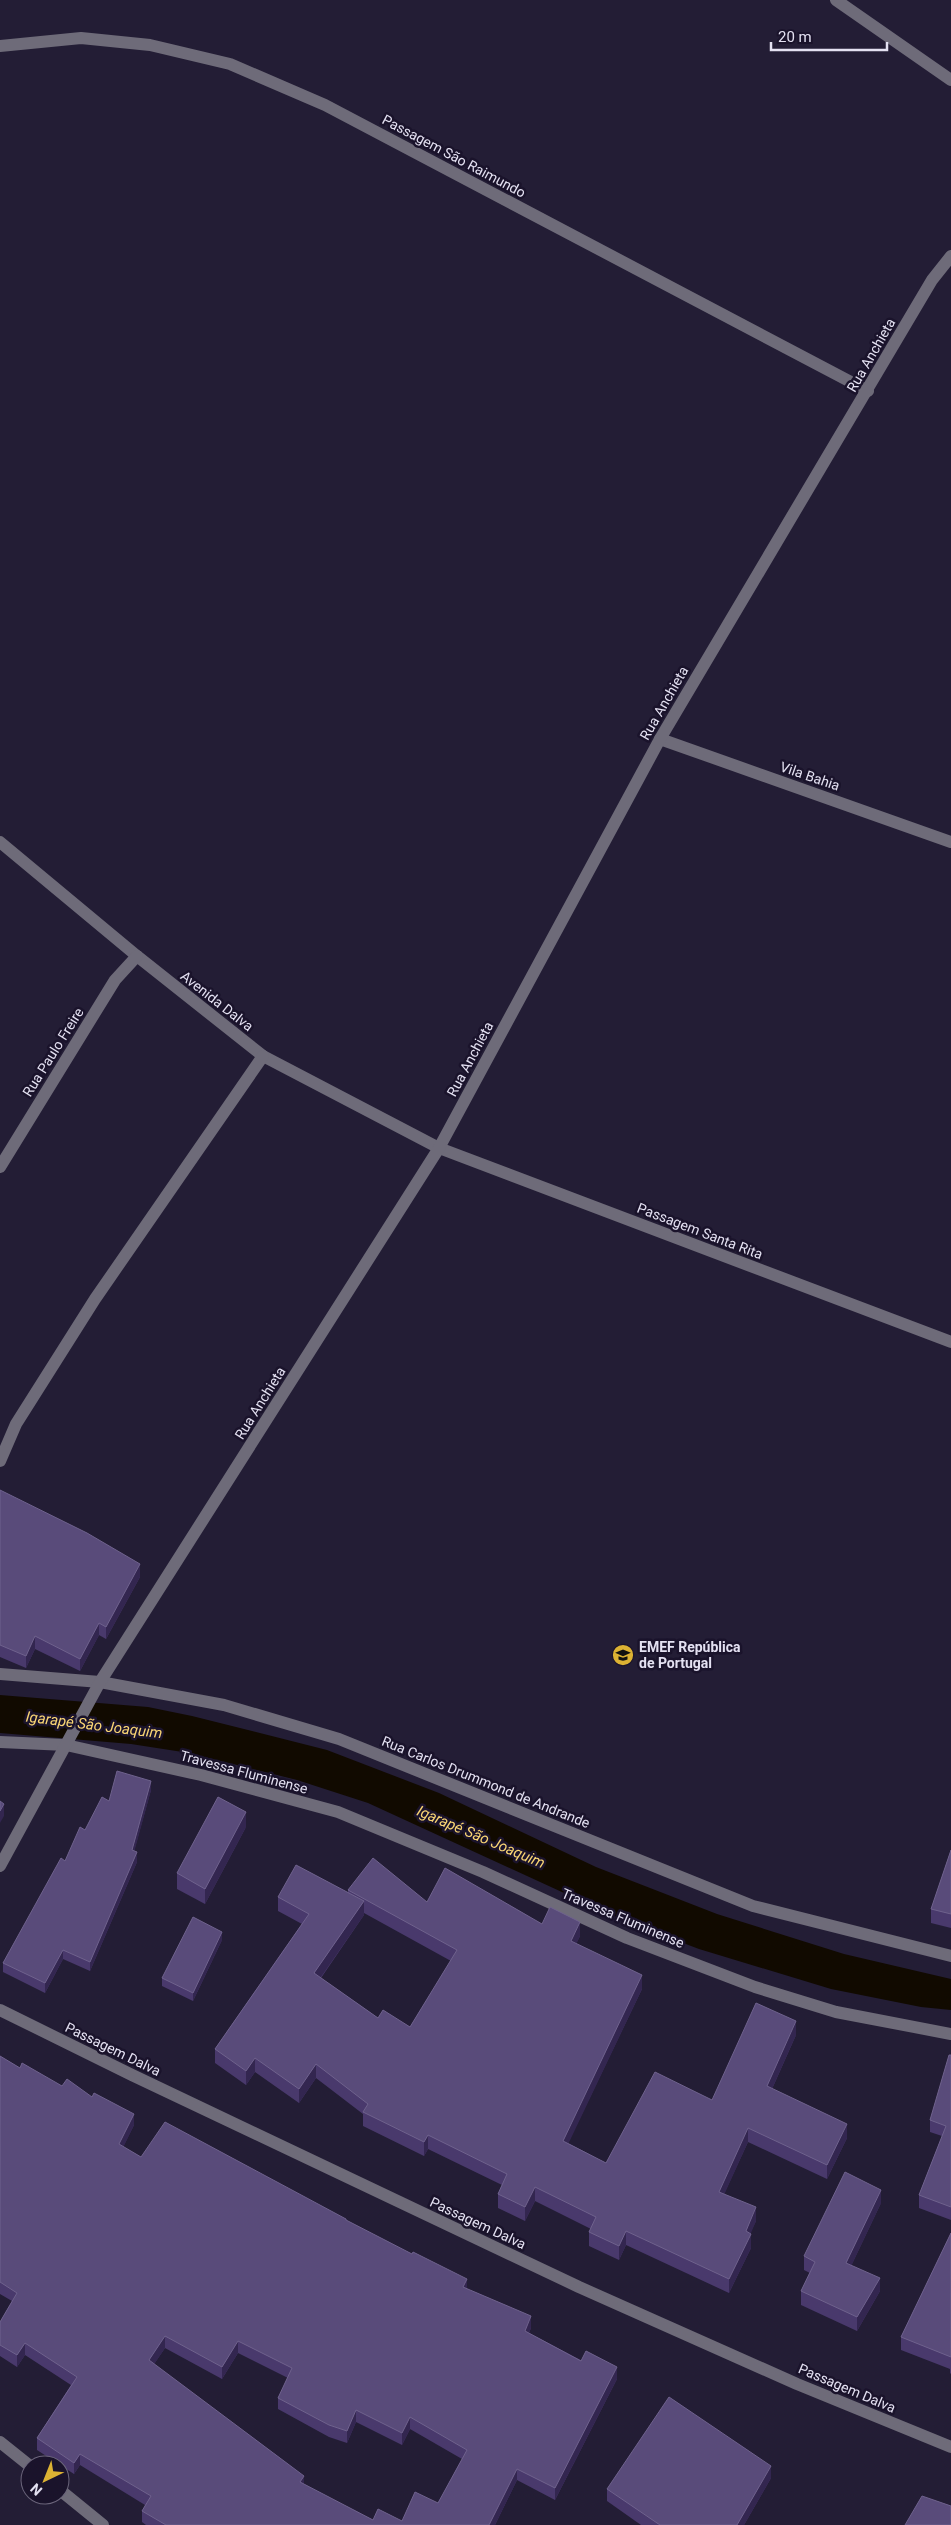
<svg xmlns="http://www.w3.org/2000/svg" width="951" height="2525" font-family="Roboto,sans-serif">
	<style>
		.water { fill: #110a00 }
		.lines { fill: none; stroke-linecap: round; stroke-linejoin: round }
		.minor { stroke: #6e6b79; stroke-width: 12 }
		.wall { fill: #49396c; fill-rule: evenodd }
		.shaded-wall { fill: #332650 }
		.building { fill: #594b7a; stroke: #6f628d; fill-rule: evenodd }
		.labels { text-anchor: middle; stroke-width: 5; stroke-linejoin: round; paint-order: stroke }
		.street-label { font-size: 14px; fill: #e4e1f2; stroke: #1a132b }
		.poi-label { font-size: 14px; font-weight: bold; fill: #e4e1f2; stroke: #1a132b; text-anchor: start }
		.water-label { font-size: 15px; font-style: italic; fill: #f9d574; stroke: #1a132b }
	</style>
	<rect width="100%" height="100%" fill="#231d35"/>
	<polygon class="water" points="0,1695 148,1707 192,1716 327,1750 439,1793 596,1867 717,1914 844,1954 951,1979 951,2010 921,2007 831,1989 699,1949 625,1921 368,1803 297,1780 189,1753 131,1744 0,1733"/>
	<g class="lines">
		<g class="minor">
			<polyline points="836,0 951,80"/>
			<polyline points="0,46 81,38 150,45 230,64 325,105 868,391"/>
			<polyline points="660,739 951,842"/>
			<polyline points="0,842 137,956 263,1056 439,1148 951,1342"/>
			<polyline points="0,1167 115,980 137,956"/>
			<polyline points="0,1461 16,1424 95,1299 263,1056"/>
			<polyline points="0,1674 100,1682 224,1705 339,1739 753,1906 951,1956"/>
			<polyline points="0,1742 66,1745 201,1775 338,1812 483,1872 627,1938 755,1987 836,2012 951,2034"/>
			<polyline points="0,1866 100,1682 439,1148 660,739 932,280 951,256"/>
			<polyline points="0,2010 132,2075 579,2287 797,2384 951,2447"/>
			<polyline points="0,2442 30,2466"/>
			<polyline points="60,2490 103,2525"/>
		</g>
	</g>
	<g class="wall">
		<polygon points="0,1490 140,1577 106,1639 99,1635 80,1671 35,1649 26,1668 0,1657"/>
		<polygon points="151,1790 134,1851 137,1862 90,1971 63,1959 45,1993 3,1972 3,1963 65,1861 85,1830 109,1801"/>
		<polygon points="246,1827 205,1904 177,1889 177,1873"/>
		<polygon points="951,1850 951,1928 931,1923 931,1909"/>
		<path d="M348,1890L427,1902L542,1924L580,1936L576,1944L642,1989L568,2143L606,2163L712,2100L796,2035L772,2089L847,2138L827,2179L748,2142L724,2194L756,2221L750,2233L751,2248L729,2293L626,2245L619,2260L589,2246V2232L591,2229L535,2201L525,2221L498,2208V2194L502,2185L428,2149L424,2156L363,2126V2114L316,2078L299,2103L255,2072L246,2085L215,2063V2049L302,1924L278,1911V1897L348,1892ZM364,1913L451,1961L410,2027L378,2018L321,1978L364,1915Z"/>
		<polygon points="222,1940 193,2001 162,1986 162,1978"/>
		<polygon points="951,2055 951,2220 919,2208 919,2195 942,2136 930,2132 930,2120"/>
		<path d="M0,2056L20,2068L62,2086L134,2125L123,2147L141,2157L346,2221L467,2289L531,2328L529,2333L617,2379L555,2500L517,2480L495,2525H146L142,2522V2511L145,2505L80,2465L74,2474L37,2450V2438L71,2385L25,2355L17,2367L0,2356V2322L12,2301L0,2294ZM165,2348L222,2379L238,2353L288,2378L278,2398V2409L329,2437L347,2443L356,2422L402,2445L410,2429L462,2459L438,2503L402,2521L373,2520L304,2485L154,2364Z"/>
		<polygon points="881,2203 851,2266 880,2291 857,2331 801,2305 801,2291 810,2273 804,2270 804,2256"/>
		<polygon points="951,2233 951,2374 950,2373 950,2369 901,2350 901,2337"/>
		<polygon points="771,2478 744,2525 641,2525 607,2501 607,2489"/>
	</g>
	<g class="shaded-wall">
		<polygon points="140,1564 140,1577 106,1639 106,1627"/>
		<polygon points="99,1623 99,1635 80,1671 80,1659"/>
		<polygon points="35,1636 35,1649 26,1668 26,1656"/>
		<polygon points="151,1781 151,1790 132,1860 132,1850"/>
		<polygon points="4,1804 4,1816 0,1823 0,1811"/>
		<polygon points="246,1812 246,1827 205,1904 205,1889"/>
		<polygon points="137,1852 137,1862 90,1971 90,1962"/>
		<polygon points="364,1901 364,1915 314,1987 314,1973"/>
		<polygon points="580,1922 580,1936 571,1955 571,1941"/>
		<polygon points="222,1932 222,1940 193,2001 193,1993"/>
		<polygon points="63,1950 63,1959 45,1993 45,1983"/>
		<polygon points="642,1975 642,1989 563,2155 563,2141"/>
		<polygon points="796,2021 796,2035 767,2100 767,2086"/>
		<polygon points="255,2058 255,2072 246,2085 246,2071"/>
		<polygon points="316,2064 316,2078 299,2103 299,2089"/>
		<polygon points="134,2114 134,2125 119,2156 119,2144"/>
		<polygon points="847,2124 847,2138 827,2179 827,2165"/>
		<polygon points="748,2128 748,2142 719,2206 719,2192"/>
		<polygon points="428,2135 428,2149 424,2156 424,2142"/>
		<polygon points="535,2187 535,2201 525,2221 525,2207"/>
		<polygon points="881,2190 881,2203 846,2277 846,2263"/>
		<polygon points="756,2207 756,2221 746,2245 751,2234 751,2248 729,2293 729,2279 746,2231"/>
		<polygon points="626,2231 626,2245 619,2260 619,2246"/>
		<polygon points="880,2278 880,2291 857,2331 857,2317"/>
		<polygon points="467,2279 467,2290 463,2287"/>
		<polygon points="531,2316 531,2328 525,2342 525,2331"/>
		<polygon points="165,2336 165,2348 149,2372 149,2360"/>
		<polygon points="238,2341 238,2353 222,2379 222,2367"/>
		<polygon points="25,2343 25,2355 17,2367 17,2355"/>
		<polygon points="617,2367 617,2379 555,2500 555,2488"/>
		<polygon points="356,2410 356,2422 347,2443 347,2431"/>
		<polygon points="410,2417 410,2429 402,2445 402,2433"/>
		<polygon points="80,2454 80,2465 74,2474 74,2463"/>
		<polygon points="771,2466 771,2478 744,2525 737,2525"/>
		<polygon points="517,2469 517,2480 495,2525 489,2525"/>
		<polygon points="304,2476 304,2488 300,2482"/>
	</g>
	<g class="building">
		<polygon points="0,1490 87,1533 140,1564 106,1627 99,1623 80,1659 35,1636 26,1656 0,1645"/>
		<polygon points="117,1771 151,1781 132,1850 137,1852 90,1962 63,1950 45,1983 3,1963 61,1858 65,1861 80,1827 85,1830 102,1797 109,1801"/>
		<polygon points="218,1797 246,1812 205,1889 177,1873"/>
		<polygon points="0,1801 4,1804 0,1811"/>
		<polygon points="951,1850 951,1914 931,1909"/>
		<polygon points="373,1858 427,1902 445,1868 542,1924 550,1907 580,1922 571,1941 642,1975 563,2141 606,2163 655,2072 712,2100 756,2003 796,2021 767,2086 847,2124 827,2165 748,2128 719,2192 756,2207 746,2231 751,2234 729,2279 626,2231 619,2246 589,2232 596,2217 535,2187 525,2207 498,2194 507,2174 428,2135 424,2142 363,2112 368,2104 316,2064 299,2089 255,2058 246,2071 215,2049 309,1914 278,1897 296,1865 364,1901 314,1973 378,2018 383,2010 410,2027 457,1950 348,1890"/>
		<polygon points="193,1917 222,1932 193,1993 162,1978"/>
		<polygon points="949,2055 951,2055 951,2207 919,2195 946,2126 930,2120"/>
		<path d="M0,2056L20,2068L22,2063L62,2086L67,2079L92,2097L94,2093L134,2114L119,2144L141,2157L165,2122L346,2219V2220L412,2254L413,2252L467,2279L463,2287L531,2316L525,2331L581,2361L586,2351L617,2367L555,2488L517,2469L489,2525H166L142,2511L151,2496L80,2454L74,2463L37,2438L77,2377L25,2343L17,2355L0,2345V2322L17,2293L0,2282ZM165,2336L222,2367L238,2341L292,2368L278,2398L329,2425L347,2431L356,2410L402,2433L410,2417L467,2450L438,2503L415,2492L402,2521L378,2509L373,2520L300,2482L304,2476L149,2360Z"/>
		<polygon points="845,2172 881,2190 846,2263 880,2278 857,2317 801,2291 815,2262 804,2256"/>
		<polygon points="951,2233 951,2357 901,2337"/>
		<polygon points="669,2397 771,2466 737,2525 660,2525 607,2489"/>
		<polygon points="922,2496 951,2506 951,2525 905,2525"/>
	</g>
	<defs>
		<g id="school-disc" transform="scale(1.125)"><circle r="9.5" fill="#dcb233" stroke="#1a132b"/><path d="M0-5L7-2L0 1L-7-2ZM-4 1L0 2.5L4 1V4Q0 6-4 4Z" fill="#111"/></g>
	</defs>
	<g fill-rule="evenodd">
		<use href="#school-disc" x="623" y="1655"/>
	</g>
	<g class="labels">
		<g class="street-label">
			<text transform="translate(454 156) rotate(28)" y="5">Passagem São Raimundo</text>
			<text transform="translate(871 355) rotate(-60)" y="5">Rua Anchieta</text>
			<text transform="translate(664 703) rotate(-60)" y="5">Rua Anchieta</text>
			<text transform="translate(810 776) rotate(19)" y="5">Vila Bahia</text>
			<text transform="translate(217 1001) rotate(38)" y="5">Avenida Dalva</text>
			<text transform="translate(53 1052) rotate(-58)" y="5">Rua Paulo Freire</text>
			<text transform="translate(470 1059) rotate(-62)" y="5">Rua Anchieta</text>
			<text transform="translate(700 1231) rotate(21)" y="5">Passagem Santa Rita</text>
			<text transform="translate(260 1403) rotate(-58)" y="5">Rua Anchieta</text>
			<text transform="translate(244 1772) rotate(15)" y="5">Travessa Fluminense</text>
			<text transform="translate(486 1782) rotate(22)" y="5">Rua Carlos Drummond de Andrande</text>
			<text transform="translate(623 1918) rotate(23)" y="5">Travessa Fluminense</text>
			<text transform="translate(113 2049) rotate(26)" y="5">Passagem Dalva</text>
			<text transform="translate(478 2223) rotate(25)" y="5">Passagem Dalva</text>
			<text transform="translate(847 2388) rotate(23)" y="5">Passagem Dalva</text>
		</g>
		<g class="poi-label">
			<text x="639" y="1652">EMEF República<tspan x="639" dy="16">de Portugal</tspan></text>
		</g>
		<g class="water-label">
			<text transform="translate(94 1725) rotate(7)" y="5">Igarapé São Joaquim</text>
			<text transform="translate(481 1837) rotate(23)" y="5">Igarapé São Joaquim</text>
		</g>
	</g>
	<g transform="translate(45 2480) rotate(223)"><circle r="24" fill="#1a132b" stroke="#6b657b"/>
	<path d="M0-4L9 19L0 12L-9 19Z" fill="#dcb233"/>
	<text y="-8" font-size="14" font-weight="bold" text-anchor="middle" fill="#e4e1f2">N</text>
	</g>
	<path d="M771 42v8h116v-8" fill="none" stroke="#e4e1f2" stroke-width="2.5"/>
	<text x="778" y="42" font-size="15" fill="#e4e1f2" stroke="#1a132b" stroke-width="4" paint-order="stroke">20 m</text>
</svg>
